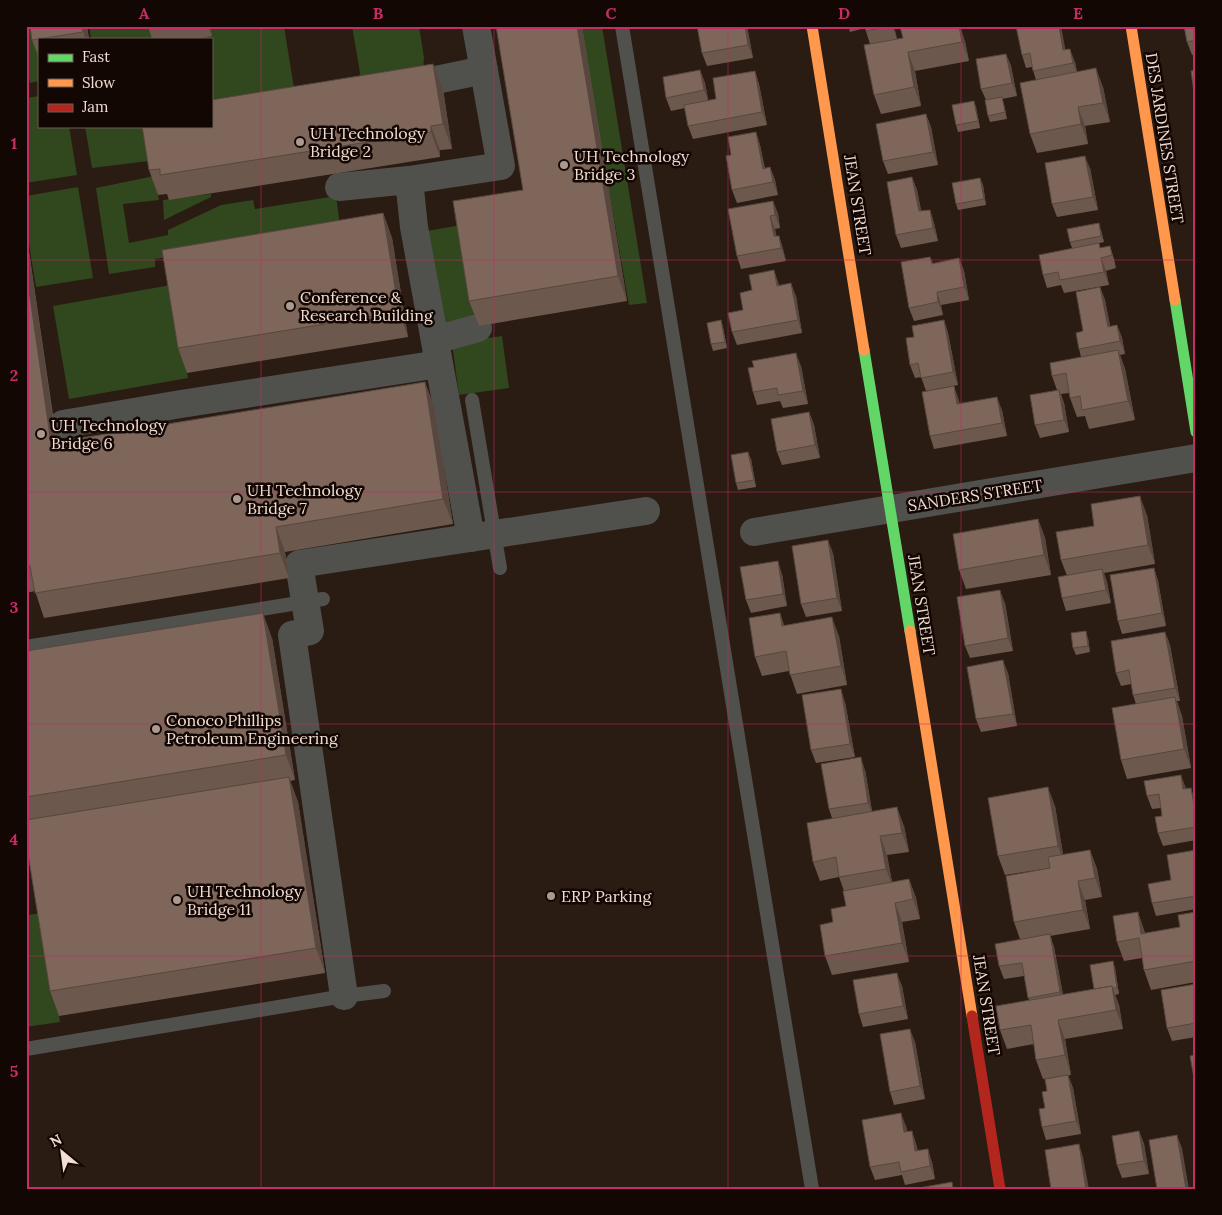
<svg xmlns="http://www.w3.org/2000/svg" width="1222" height="1215" font-family="Lora,serif">
	<style>
		.green { fill: #31471d }
		.lines { fill: none; stroke-linecap: round; stroke-linejoin: round }
		.lane { stroke: #50504d; stroke-width: 14 }
		.street { stroke: #50504d; stroke-width: 28 }
		.fast { stroke: #63d668; stroke-width: 11 }
		.slow { stroke: #ff974d; stroke-width: 11 }
		.jam { stroke: #b3261e; stroke-width: 11 }
		.wall { fill: #6c584d }
		.shaded-wall { fill: #58473f }
		.building { fill: #7e665a; stroke: #58473f }
		.grid { fill: none; stroke: #c72c67; stroke-width: 1; stroke-opacity: 0.55 }
		.poi-dot { fill: #ab9990; stroke: #130703; stroke-width: 2 }
		.labels { text-anchor: middle; stroke-width: 5; stroke-linejoin: round; paint-order: stroke }
		.poi-label { font-size: 16px; fill: #f1ddd4; stroke: #130703; text-anchor: start }
		.street-label { font-size: 16px; fill: #f1ddd4; stroke: #130703 }
		.neatline { fill: none; stroke: #c72c67; stroke-width: 2 }
		.grid-label { font-size: 16px; text-anchor: middle; font-weight: bold; fill: #c72c67 }
	</style>
	<rect width="100%" height="100%" fill="#2a1b13"/>
	<g class="green">
		<polygon points="26,26 34,26 39,58 39,81 30,83 26,67"/>
		<polygon points="89,26 153,26 155,39 91,39"/>
		<polygon points="208,26 284,26 294,88 361,79 352,26 419,26 424,58 422,81 211,117 211,39 184,39"/>
		<polygon points="580,26 602,26 647,303 629,305"/>
		<polygon points="39,96 39,126 69,126 77,175 26,183 26,98"/>
		<polygon points="85,126 155,126 142,129 149,161 92,168"/>
		<polygon points="154,176 159,200 123,204 129,243 168,235 168,230 221,205 253,200 255,209 336,196 341,232 155,259 155,267 109,274 96,188"/>
		<polygon points="78,187 93,278 36,287 26,226 26,196"/>
		<polygon points="211,194 211,197 164,220 163,200"/>
		<polygon points="461,225 478,328 444,334 427,231"/>
		<polygon points="171,285 188,378 69,399 53,306"/>
		<polygon points="502,336 509,388 459,395 452,343"/>
		<polygon points="44,913 60,1022 26,1027 26,915"/>
	</g>
	<g class="lines">
		<g class="lane">
			<polyline points="622,26 812,1189"/>
			<polyline points="472,400 500,568"/>
			<polyline points="26,647 323,599"/>
			<polyline points="26,1049 344,996 384,991"/>
		</g>
		<g class="street">
			<polyline points="431,81 484,70"/>
			<polyline points="409,180 501,166 476,26"/>
			<polyline points="339,187 409,180 414,227 471,538"/>
			<polyline points="435,340 478,328"/>
			<polyline points="63,424 181,404 439,364"/>
			<polyline points="754,532 1196,458"/>
			<polyline points="344,996 292,635 310,631 299,564 646,511"/>
		</g>
		<g class="fast">
			<polyline points="1175,300 1196,432"/>
			<polyline points="864,350 910,631"/>
		</g>
		<g class="slow">
			<polyline points="812,26 864,350"/>
			<polyline points="1131,26 1175,300"/>
			<polyline points="910,631 972,1016"/>
		</g>
		<polyline class="jam" points="972,1016 1000,1189"/>
	</g>
	<g class="wall">
		<polygon points="30,26 87,26 89,39 39,39 39,58 32,40"/>
		<polygon points="148,26 210,26 212,36 196,39 152,39"/>
		<polygon points="496,26 582,26 627,301 479,326 469,301 523,190"/>
		<polygon points="747,26 753,58 707,66 702,53"/>
		<polygon points="848,26 894,26 897,39 965,41 969,61 915,71 921,106 881,114 874,95 870,44 865,28 850,32"/>
		<polygon points="1016,26 1065,50 1075,62 1077,72 1103,87 1110,122 1085,126 1088,144 1037,153 1030,134 1036,80 1032,67 1026,68 1022,55"/>
		<polygon points="1196,26 1196,54 1192,55 1187,42"/>
		<polygon points="1006,54 1011,66 1017,96 1002,99 1004,104 1007,119 990,122 988,116 986,100 981,89"/>
		<polygon points="433,64 443,89 452,149 440,150 440,157 169,200 167,194 158,195 149,170"/>
		<polygon points="700,70 705,83 708,100 716,99 755,71 759,84 767,125 693,139 688,126 685,108 671,111 666,98"/>
		<polygon points="976,107 980,128 958,132 956,125"/>
		<polygon points="926,114 931,127 938,165 888,174 883,161"/>
		<polygon points="756,132 760,145 765,168 770,167 775,180 778,195 737,203 732,190 731,155"/>
		<polygon points="1090,168 1098,210 1057,217 1052,204"/>
		<polygon points="912,177 917,190 921,211 930,210 934,223 938,241 901,248 896,235"/>
		<polygon points="980,178 983,185 986,205 958,210 956,204"/>
		<polygon points="773,201 778,214 780,228 775,229 776,236 779,236 783,249 786,261 741,269 737,256"/>
		<polygon points="383,213 392,238 408,337 187,373 178,348"/>
		<polygon points="1101,230 1104,242 1082,247 1101,248 1110,246 1114,259 1116,268 1106,271 1109,285 1064,293 1061,285 1047,288 1043,275 1072,248 1070,242"/>
		<polygon points="26,231 57,442 425,382 434,407 453,524 285,552 289,578 44,618 35,591 26,593"/>
		<polygon points="930,257 933,263 959,258 964,271 969,300 941,305 943,315 914,321 909,308"/>
		<polygon points="774,270 779,285 796,296 802,333 737,345 732,332 752,290"/>
		<polygon points="1100,287 1105,300 1110,326 1117,325 1122,338 1125,354 1120,355 1125,369 1135,420 1089,429 1085,416 1077,417 1070,398 1069,393 1061,394 1064,403 1069,432 1040,438 1035,425 1057,390 1052,376 1081,357 1079,349 1083,331"/>
		<polygon points="721,320 723,327 727,348 713,351 711,344"/>
		<polygon points="944,320 948,333 958,385 926,391 921,377 915,378 910,365 914,337"/>
		<polygon points="801,366 808,404 783,408 780,401 757,405 753,392"/>
		<polygon points="954,386 960,404 1002,410 1007,436 934,449 930,436"/>
		<polygon points="809,412 814,425 820,458 782,465 777,452"/>
		<polygon points="751,459 756,487 738,490 736,483"/>
		<polygon points="1147,515 1155,564 1104,573 1107,582 1111,603 1066,611 1062,598 1067,576 1061,560 1094,526"/>
		<polygon points="1038,519 1045,538 1051,575 966,589 959,570"/>
		<polygon points="833,553 842,611 806,617 801,604"/>
		<polygon points="1154,568 1158,581 1166,626 1122,634 1118,621"/>
		<polygon points="782,574 787,606 751,613 746,600"/>
		<polygon points="1005,603 1013,651 970,658 965,646"/>
		<polygon points="780,613 784,625 839,636 847,685 797,694 789,671 762,676 755,657"/>
		<polygon points="1165,632 1170,645 1180,701 1177,701 1182,716 1191,768 1127,779 1121,760 1136,704 1133,695 1131,684 1121,686 1116,673"/>
		<polygon points="272,638 295,780 290,781 298,802 325,973 59,1016 50,991 26,841 26,651"/>
		<polygon points="1088,638 1090,652 1076,655 1073,648"/>
		<polygon points="1008,673 1017,726 981,732 976,719"/>
		<polygon points="845,702 855,757 816,763 811,750"/>
		<polygon points="865,770 872,811 904,826 909,852 887,855 892,882 909,879 916,898 920,919 902,922 909,962 832,975 825,956 833,922 846,906 844,891 839,877 820,881 813,862 832,818 829,809"/>
		<polygon points="1186,789 1195,801 1196,840 1163,846 1158,833 1162,816 1161,808 1152,809 1147,796"/>
		<polygon points="1055,806 1063,855 1090,850 1097,869 1102,897 1085,900 1090,929 1050,936 1054,947 1063,995 1094,989 1113,961 1115,968 1119,994 1115,995 1119,1005 1123,1029 1065,1039 1071,1075 1043,1079 1036,1060 1034,1044 1007,1049 1000,1030 1029,1001 1024,976 1004,979 999,966 1020,939 1014,922 1050,868 1005,875 998,856"/>
		<polygon points="1196,850 1196,909 1156,916 1152,903"/>
		<polygon points="1138,912 1145,933 1180,927 1196,912 1196,982 1151,990 1144,970 1142,958 1124,961 1117,942"/>
		<polygon points="1196,984 1196,1037 1172,1041 1167,1028"/>
		<polygon points="902,986 908,1019 863,1027 859,1014"/>
		<polygon points="915,1042 925,1099 894,1105 890,1092"/>
		<polygon points="1068,1075 1073,1088 1081,1134 1046,1140 1042,1127 1047,1091"/>
		<polygon points="906,1126 907,1131 912,1131 916,1144 918,1151 932,1162 935,1179 905,1185 902,1175 875,1180 870,1167"/>
		<polygon points="1139,1131 1144,1144 1149,1174 1122,1178 1117,1165"/>
	</g>
	<g class="shaded-wall">
		<polygon points="82,26 87,26 89,39 85,39"/>
		<polygon points="208,26 210,26 212,36"/>
		<polygon points="577,26 582,26 627,301 618,276"/>
		<polygon points="745,26 747,26 753,58 748,45"/>
		<polygon points="892,26 894,26 897,39"/>
		<polygon points="959,26 960,26 965,41 969,61 962,42"/>
		<polygon points="1059,26 1061,26 1068,63 1063,50"/>
		<polygon points="1070,49 1075,62 1078,76 1073,63"/>
		<polygon points="908,52 915,71 921,106 914,87"/>
		<polygon points="1006,54 1011,66 1017,96 1012,83"/>
		<polygon points="433,64 443,89 452,149 443,124"/>
		<polygon points="1096,68 1103,87 1110,122 1103,103"/>
		<polygon points="700,70 705,83 709,103 704,90"/>
		<polygon points="755,71 759,84 767,125 762,112"/>
		<polygon points="1002,97 1004,104 1007,119 1005,112"/>
		<polygon points="974,101 976,107 980,128 978,121"/>
		<polygon points="1078,107 1085,126 1088,144 1081,124"/>
		<polygon points="926,114 931,127 938,165 933,152"/>
		<polygon points="431,126 440,150 440,157 431,132"/>
		<polygon points="756,132 760,145 767,182 763,169"/>
		<polygon points="1085,156 1090,168 1098,210 1093,197"/>
		<polygon points="770,167 775,180 778,195 773,182"/>
		<polygon points="912,177 917,190 924,224 919,211"/>
		<polygon points="980,178 983,185 986,205 984,199"/>
		<polygon points="773,201 778,214 780,228 775,215"/>
		<polygon points="930,210 934,223 938,241 933,228"/>
		<polygon points="383,213 392,238 408,337 399,312"/>
		<polygon points="770,216 775,229 779,249 774,236"/>
		<polygon points="1099,223 1101,230 1104,242 1101,236"/>
		<polygon points="26,231 60,468 51,443 26,269"/>
		<polygon points="779,236 783,249 786,261 781,248"/>
		<polygon points="959,258 964,271 969,300 964,287"/>
		<polygon points="1101,258 1106,271 1109,285 1104,272"/>
		<polygon points="774,270 778,283 781,299 777,286"/>
		<polygon points="791,283 796,296 802,333 798,320"/>
		<polygon points="1100,287 1105,300 1113,340 1108,327"/>
		<polygon points="937,292 941,305 943,315 938,302"/>
		<polygon points="721,320 723,327 727,348 725,342"/>
		<polygon points="944,320 948,333 958,385 953,372"/>
		<polygon points="1117,325 1122,338 1125,354 1120,341"/>
		<polygon points="1118,350 1125,369 1135,420 1128,401"/>
		<polygon points="796,353 801,366 808,404 803,391"/>
		<polygon points="425,382 434,407 453,524 443,499"/>
		<polygon points="954,386 958,398 962,417 957,404"/>
		<polygon points="1059,390 1064,403 1069,432 1064,420"/>
		<polygon points="997,397 1002,410 1007,436 1002,423"/>
		<polygon points="809,412 814,425 820,458 815,445"/>
		<polygon points="748,452 751,459 756,487 754,480"/>
		<polygon points="1140,496 1147,515 1155,564 1148,545"/>
		<polygon points="1038,519 1045,538 1051,575 1044,555"/>
		<polygon points="276,527 285,552 289,578 280,553"/>
		<polygon points="828,540 833,553 842,611 837,598"/>
		<polygon points="778,561 782,574 787,606 783,594"/>
		<polygon points="1154,568 1158,581 1166,626 1162,613"/>
		<polygon points="1102,569 1107,582 1111,603 1106,590"/>
		<polygon points="1000,590 1005,603 1013,651 1008,638"/>
		<polygon points="263,613 272,638 295,780 286,755"/>
		<polygon points="780,613 786,632 782,626"/>
		<polygon points="832,617 839,636 847,685 841,666"/>
		<polygon points="1086,631 1088,638 1090,652 1088,646"/>
		<polygon points="1165,632 1170,645 1180,701 1175,688"/>
		<polygon points="1003,660 1008,673 1017,726 1013,714"/>
		<polygon points="841,689 845,702 855,757 850,744"/>
		<polygon points="1175,697 1182,716 1191,768 1184,749"/>
		<polygon points="861,757 865,770 873,816 868,803"/>
		<polygon points="1181,775 1186,788 1188,802 1183,789"/>
		<polygon points="289,777 298,802 325,973 316,948"/>
		<polygon points="1048,787 1055,806 1065,865 1058,846"/>
		<polygon points="1191,788 1195,801 1196,817"/>
		<polygon points="897,807 904,826 909,852 902,833"/>
		<polygon points="880,836 887,855 893,888 886,869"/>
		<polygon points="1090,850 1097,869 1102,897 1095,878"/>
		<polygon points="909,879 916,898 920,919 913,899"/>
		<polygon points="1078,881 1085,900 1090,929 1083,910"/>
		<polygon points="895,903 902,922 909,962 902,943"/>
		<polygon points="1138,912 1144,932 1148,953 1141,934"/>
		<polygon points="1050,934 1054,947 1065,1005 1060,992"/>
		<polygon points="1113,961 1115,968 1119,994 1117,988"/>
		<polygon points="897,973 902,986 908,1019 903,1006"/>
		<polygon points="1112,986 1119,1005 1123,1029 1116,1010"/>
		<polygon points="1058,1020 1065,1039 1071,1075 1065,1055"/>
		<polygon points="910,1029 915,1042 925,1099 920,1086"/>
		<polygon points="1068,1075 1073,1088 1081,1134 1076,1121"/>
		<polygon points="901,1113 906,1126 909,1145 904,1132"/>
		<polygon points="912,1131 916,1144 920,1164 915,1151"/>
		<polygon points="1139,1131 1144,1144 1149,1174 1144,1161"/>
		<polygon points="1177,1135 1182,1148 1189,1189 1186,1189"/>
		<polygon points="1079,1144 1083,1157 1089,1189 1086,1189"/>
		<polygon points="928,1149 932,1162 935,1179 930,1166"/>
	</g>
	<g class="building">
		<polygon points="30,26 82,26 83,32 32,40"/>
		<polygon points="496,26 577,26 618,276 469,301 453,201 523,190"/>
		<polygon points="697,26 745,26 748,45 702,53"/>
		<polygon points="865,26 891,26 866,31"/>
		<polygon points="905,26 959,26 962,42 908,52 914,87 874,95 864,45 903,38 900,27"/>
		<polygon points="1016,26 1059,26 1063,50 1070,49 1073,63 1033,71 1030,53 1022,55"/>
		<polygon points="1184,26 1196,26 1196,40 1187,42"/>
		<polygon points="1006,54 1012,83 981,89 976,59"/>
		<polygon points="433,64 443,124 431,126 431,132 160,175 160,169 149,170 142,126 211,126 211,100"/>
		<polygon points="1096,68 1103,103 1078,107 1081,124 1030,134 1020,83"/>
		<polygon points="700,70 704,90 666,98 663,77"/>
		<polygon points="1196,70 1196,92 1194,92 1191,71"/>
		<polygon points="755,71 762,112 688,126 684,105 716,99 713,78"/>
		<polygon points="1002,97 1005,112 988,116 985,100"/>
		<polygon points="974,101 978,121 956,125 952,105"/>
		<polygon points="926,114 933,152 883,161 876,124"/>
		<polygon points="756,132 763,169 770,167 773,182 732,190 726,156 731,155 728,137"/>
		<polygon points="1085,156 1093,197 1052,204 1045,163"/>
		<polygon points="912,177 919,211 930,210 933,228 896,235 887,182"/>
		<polygon points="980,178 984,199 956,204 952,183"/>
		<polygon points="773,201 775,215 770,216 774,236 779,236 781,248 737,256 728,209"/>
		<polygon points="383,213 399,312 178,348 162,250"/>
		<polygon points="1099,223 1101,236 1070,242 1067,229"/>
		<polygon points="1099,243 1100,248 1110,246 1112,255 1101,258 1104,272 1060,280 1058,272 1043,275 1039,255"/>
		<polygon points="930,257 932,264 959,258 964,287 937,292 938,302 909,308 901,262"/>
		<polygon points="26,269 51,443 425,382 443,499 276,527 280,553 35,593 30,566 26,566"/>
		<polygon points="774,270 777,286 791,283 798,320 732,332 728,313 743,310 740,293 752,290 749,275"/>
		<polygon points="1100,287 1108,327 1117,325 1120,341 1079,349 1076,333 1083,331 1076,292"/>
		<polygon points="721,320 725,342 711,344 707,323"/>
		<polygon points="944,320 953,372 921,378 918,363 910,365 906,338 914,337 912,326"/>
		<polygon points="1118,350 1128,401 1082,410 1080,396 1070,398 1066,373 1052,376 1050,363"/>
		<polygon points="796,353 803,391 778,395 777,388 753,392 748,368 754,367 752,361"/>
		<polygon points="954,386 957,404 997,397 1002,423 930,436 922,392"/>
		<polygon points="1059,390 1064,420 1035,425 1030,395"/>
		<polygon points="809,412 815,445 777,452 771,419"/>
		<polygon points="748,452 754,480 736,483 731,455"/>
		<polygon points="1140,496 1148,545 1061,560 1056,532 1094,526 1091,504"/>
		<polygon points="1038,519 1044,555 959,570 953,534"/>
		<polygon points="828,540 837,598 801,604 792,546"/>
		<polygon points="778,561 783,594 746,600 740,567"/>
		<polygon points="1154,568 1162,613 1118,621 1110,575"/>
		<polygon points="1102,569 1106,590 1062,598 1058,577"/>
		<polygon points="1000,590 1008,638 965,646 957,597"/>
		<polygon points="263,613 286,755 26,797 26,651"/>
		<polygon points="780,613 782,626 832,617 841,666 790,675 786,651 755,657 749,618"/>
		<polygon points="1086,631 1088,646 1073,648 1071,633"/>
		<polygon points="1165,632 1175,688 1133,695 1129,670 1116,673 1111,641"/>
		<polygon points="1003,660 1013,714 976,719 967,667"/>
		<polygon points="841,689 850,744 811,750 802,695"/>
		<polygon points="1175,697 1184,749 1121,760 1112,708"/>
		<polygon points="861,757 868,803 829,809 821,764"/>
		<polygon points="1181,775 1183,789 1191,788 1196,817 1196,827 1158,833 1155,817 1162,816 1159,794 1147,796 1144,781"/>
		<polygon points="289,777 316,948 50,991 26,841 26,820"/>
		<polygon points="1048,787 1058,846 998,856 988,798"/>
		<polygon points="897,807 902,833 880,836 886,869 839,877 836,857 813,862 807,823"/>
		<polygon points="1090,850 1095,878 1078,881 1083,910 1014,922 1006,876 1050,868 1048,857"/>
		<polygon points="1196,850 1196,896 1152,903 1148,884 1171,880 1167,855"/>
		<polygon points="909,879 913,899 895,903 902,943 825,956 820,925 833,922 831,909 846,906 843,891"/>
		<polygon points="1138,912 1141,934 1180,927 1178,915 1196,912 1196,961 1144,970 1139,938 1117,942 1113,916"/>
		<polygon points="1050,934 1060,992 1028,998 1022,963 999,966 995,944"/>
		<polygon points="1113,961 1117,988 1112,988 1112,986 1094,989 1090,965"/>
		<polygon points="897,973 903,1006 859,1014 853,980"/>
		<polygon points="1196,984 1196,1024 1196,1023 1167,1028 1161,990"/>
		<polygon points="1112,986 1116,1010 1058,1020 1065,1055 1036,1060 1031,1025 1000,1030 996,1006"/>
		<polygon points="910,1029 920,1086 890,1092 880,1034"/>
		<polygon points="1196,1055 1196,1089 1190,1056"/>
		<polygon points="1068,1075 1076,1121 1042,1127 1039,1109 1045,1108 1042,1092 1047,1091 1045,1079"/>
		<polygon points="901,1113 904,1132 912,1131 915,1151 928,1149 930,1166 901,1172 899,1162 870,1167 862,1120"/>
		<polygon points="1139,1131 1144,1161 1117,1165 1112,1136"/>
		<polygon points="1177,1135 1186,1189 1157,1189 1149,1140"/>
		<polygon points="1079,1144 1086,1189 1051,1189 1045,1150"/>
		<polygon points="952,1182 953,1189 913,1189"/>
	</g>
	<path class="grid" d="M261,26V1189M494,26V1189M728,26V1189M961,26V1189M26,260H1196M26,492H1196M26,724H1196M26,956H1196"/>
	<g class="poi-dot">
		<circle cx="300" cy="142" r="5"/>
		<circle cx="564" cy="165" r="5"/>
		<circle cx="290" cy="306" r="5"/>
		<circle cx="41" cy="434" r="5"/>
		<circle cx="237" cy="499" r="5"/>
		<circle cx="156" cy="729" r="5"/>
		<circle cx="551" cy="896" r="5"/>
		<circle cx="177" cy="900" r="5"/>
	</g>
	<g class="labels">
		<g class="poi-label">
			<text x="310" y="139">UH Technology<tspan x="310" dy="18">Bridge 2</tspan></text>
			<text x="574" y="162">UH Technology<tspan x="574" dy="18">Bridge 3</tspan></text>
			<text x="300" y="303">Conference &amp;<tspan x="300" dy="18">Research Building</tspan></text>
			<text x="51" y="431">UH Technology<tspan x="51" dy="18">Bridge 6</tspan></text>
			<text x="247" y="496">UH Technology<tspan x="247" dy="18">Bridge 7</tspan></text>
			<text x="166" y="726">Conoco Phillips<tspan x="166" dy="18">Petroleum Engineering</tspan></text>
			<text x="187" y="897">UH Technology<tspan x="187" dy="18">Bridge 11</tspan></text>
			<text x="561" y="902">ERP Parking</text>
		</g>
		<g class="street-label">
			<text transform="translate(1165 138) rotate(81)" y="6">DES JARDINES STREET</text>
			<text transform="translate(858 205) rotate(81)" y="6">JEAN STREET</text>
			<text transform="translate(975 495) rotate(-9)" y="6">SANDERS STREET</text>
			<text transform="translate(922 605) rotate(81)" y="6">JEAN STREET</text>
			<text transform="translate(987 1005) rotate(81)" y="6">JEAN STREET</text>
		</g>
	</g>
	<rect width="1222" height="1215" fill="none" stroke="#130703" stroke-width="55"/>
	<rect x="38" y="38" width="175" height="90" fill="#130703" stroke="#6c5d57"/>
	<rect x="48" y="54" width="25" height="8" fill="#63d668" stroke="#6c5d57"/>
	<text x="82" y="62" font-size="15" fill="#f1ddd4">Fast</text>
	<rect x="48" y="79" width="25" height="8" fill="#ff974d" stroke="#6c5d57"/>
	<text x="82" y="88" font-size="15" fill="#f1ddd4">Slow</text>
	<rect x="48" y="104" width="25" height="8" fill="#b3261e" stroke="#6c5d57"/>
	<text x="82" y="112" font-size="15" fill="#f1ddd4">Jam</text>
	<g transform="translate(62 1152) rotate(331)" stroke="#130703" stroke-width="4" paint-order="stroke">
	<path d="M0-4L9 19L0 12L-9 19Z" fill="#f1ddd4"/>
	<text y="-8" font-size="14" font-weight="bold" text-anchor="middle" fill="#f1ddd4">N</text>
	</g>
	<rect x="28" y="28" width="1166" height="1160" class="neatline"/>
	<g class="grid-label">
		<text x="144" y="19">A</text>
		<text x="378" y="19">B</text>
		<text x="611" y="19">C</text>
		<text x="844" y="19">D</text>
		<text x="1078" y="19">E</text>
		<text x="14" y="149">1</text>
		<text x="14" y="381">2</text>
		<text x="14" y="613">3</text>
		<text x="14" y="845">4</text>
		<text x="14" y="1077">5</text>
	</g>
</svg>
